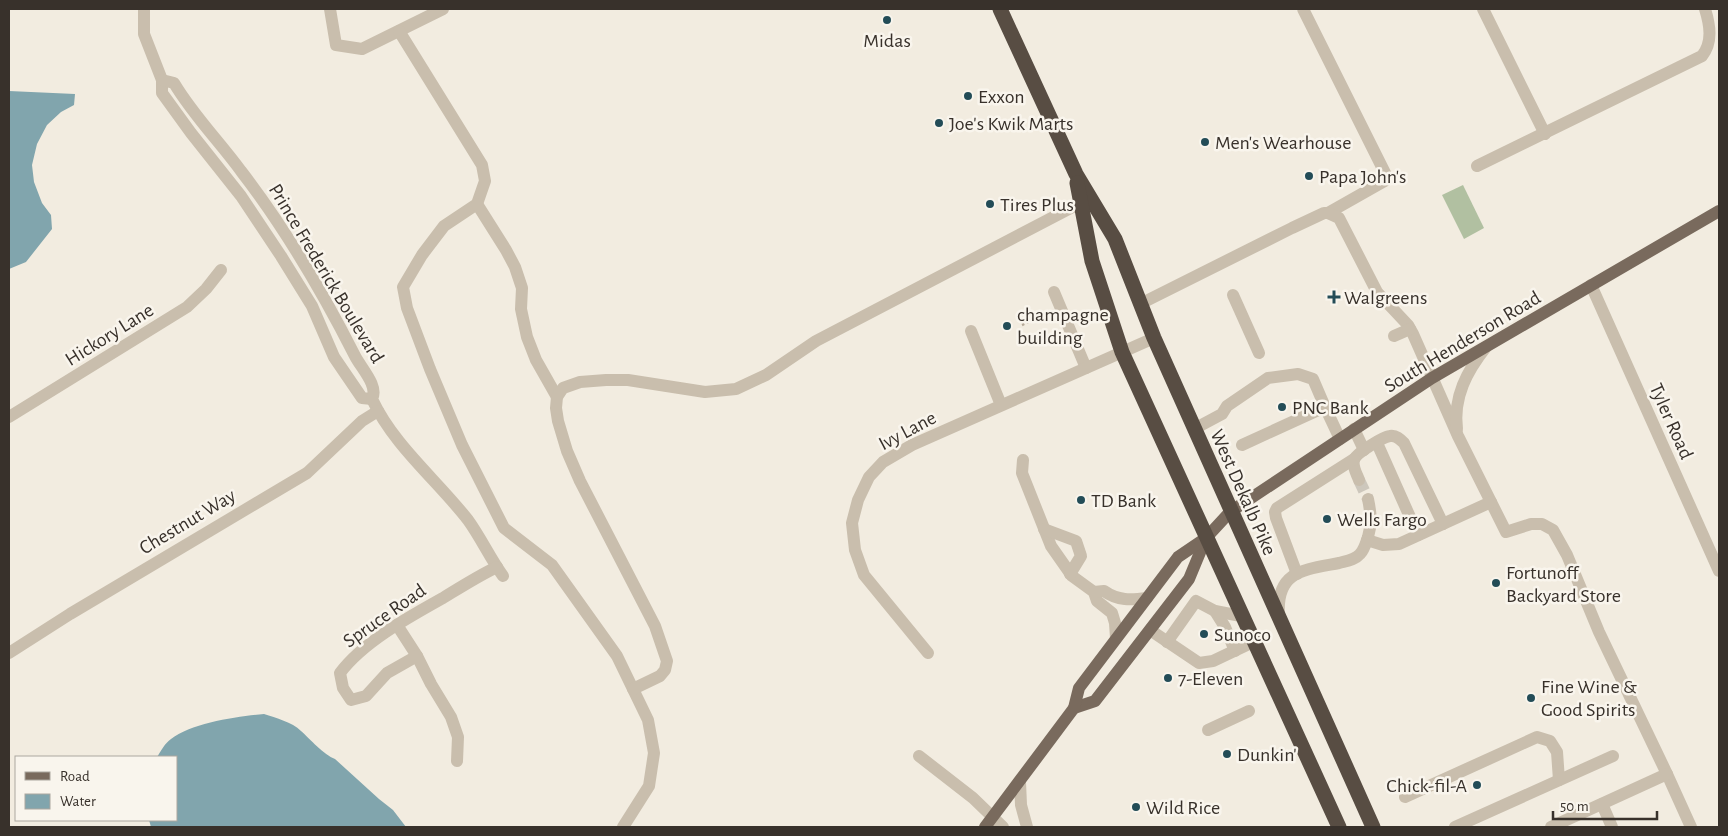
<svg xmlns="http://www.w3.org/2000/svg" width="1728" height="836" font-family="'Alegreya Sans',sans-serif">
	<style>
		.green { fill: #b1c0a1 }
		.water { fill: #81a5ad }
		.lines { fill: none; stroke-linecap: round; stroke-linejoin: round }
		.minor-tunnel { stroke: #cdc7bc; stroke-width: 12; stroke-dasharray: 12 6; stroke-linecap: butt }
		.path { stroke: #b5a897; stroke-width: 2.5; stroke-dasharray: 2.5 2.5; stroke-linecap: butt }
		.minor { stroke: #c9bead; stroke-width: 12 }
		.major { stroke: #796a5d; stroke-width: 12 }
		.highway { stroke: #584d43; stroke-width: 15 }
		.poi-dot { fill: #234c57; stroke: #f9f5ed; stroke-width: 2 }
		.labels { text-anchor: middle; stroke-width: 5; stroke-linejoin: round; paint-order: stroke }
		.poi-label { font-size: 20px; fill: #38312b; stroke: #f9f5ed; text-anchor: start }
		.street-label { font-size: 20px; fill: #38312b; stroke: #f9f5ed }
	</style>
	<rect width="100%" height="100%" fill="#f2ece0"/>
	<polygon class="green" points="1463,185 1484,228 1464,239 1442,195"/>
	<g class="water">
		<polygon points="9,91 75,94 74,105 61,112 47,125 37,144 32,165 34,182 42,203 51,215 52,229 26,262 9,269"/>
		<path d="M264,714C276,718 292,722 301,731C310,739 324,755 335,759L379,799L393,810L406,827H151L149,820H176V757H157C161,751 165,743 171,739C191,723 239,716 264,714Z"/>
	</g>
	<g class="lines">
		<polyline class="minor-tunnel" points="1359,480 1368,499"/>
		<polyline class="path" points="1022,325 1037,318"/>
		<g class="minor">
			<polyline points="144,9 144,34 162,80 162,93 191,133 241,196 281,256 312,306 334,357 362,398 372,399"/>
			<polyline points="330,9 336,45 362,49 443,9"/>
			<polyline points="1303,9 1388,179 1328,213"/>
			<polyline points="1483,9 1545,134"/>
			<polyline points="399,31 482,165 485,181 477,204 444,226 422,255 403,287 407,308 430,369 462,445 504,528 552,565 617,656 648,720 654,753 649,786 623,827"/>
			<path d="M162,80L174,83C193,115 219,141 241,171C285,228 322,291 355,356C361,368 379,386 372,399C394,446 437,480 468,520C481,538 490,558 503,576"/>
			<path d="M1477,166L1702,56C1713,42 1710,25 1705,9"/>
			<polyline points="477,204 506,250 515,267 522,288 521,309 527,337 536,360 557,397"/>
			<polyline points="1591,285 1719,571"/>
			<polyline points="1054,292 1086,368"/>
			<polyline points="1233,295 1259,353"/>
			<polyline points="1140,304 1292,228 1324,213 1328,213 1339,218 1377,292 1408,325 1413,334 1458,436 1506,532 1531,524 1542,524 1553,530 1567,555 1599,632 1667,774 1691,827"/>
			<polyline points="971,331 1001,405"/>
			<polyline points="1394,336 1410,329"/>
			<polyline points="9,417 187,307 206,289 221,270"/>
			<polyline points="1194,429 1222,414 1227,406 1268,378 1298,374 1313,379 1325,407 1340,439"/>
			<polyline points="1354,429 1364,450"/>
			<path d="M1457,429C1453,397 1467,371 1486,347"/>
			<polyline points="1377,443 1418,535"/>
			<polyline points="1242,445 1325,407"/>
			<polyline points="1023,460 1022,473 1051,546 1072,576 1094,592 1097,601 1112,613 1115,623 1116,638"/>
			<path d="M1359,480C1357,474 1352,467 1354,460C1356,453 1383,437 1390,436C1396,435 1400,439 1404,443L1443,524"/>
			<polyline points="1044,529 1076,541 1081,556 1070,574"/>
			<polyline points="1367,540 1383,545 1399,544 1491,502"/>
			<polyline points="1297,574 1276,518 1275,512 1277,508 1354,459"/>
			<path d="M1094,592L1104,591C1118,601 1131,600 1147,598"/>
			<polyline points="1215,611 1225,627 1235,651"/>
			<path d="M1279,615C1276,571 1303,570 1339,563C1346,561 1355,560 1360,554C1364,550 1366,543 1368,537C1372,524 1371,513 1368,499"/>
			<polyline points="397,625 417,656 431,684 451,717 458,737 457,761"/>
			<polyline points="1150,630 1199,663 1213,661 1253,642"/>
			<polyline points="1167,642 1196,601 1215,611 1241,616"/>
			<polyline points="9,653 70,614 307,473 362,421 378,411"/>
			<polyline points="928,653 864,575 855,550 852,523 858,500 869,477 883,462 912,445 1154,338"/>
			<path d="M417,656L387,673L366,696L351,700L343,688L340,673C363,642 409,617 443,598C461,587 478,576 497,567"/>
			<polyline points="633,689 660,676 665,670 667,661 655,626 580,481 567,451 558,421 556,408 557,397 563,388 580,382 606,380 628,380 705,392 736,389 766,375 816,341 1088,199"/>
			<polyline points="1208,730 1249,711"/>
			<polyline points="919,756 973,798 1003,827"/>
			<polyline points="1020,782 1021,805 1027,827"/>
			<polyline points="1405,797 1537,737 1550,741 1557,752 1559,780"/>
			<polyline points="1602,804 1612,827"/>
			<polyline points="1455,827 1613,756"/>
			<polyline points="1551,827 1667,774"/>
		</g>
		<g class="major">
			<polyline points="1074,708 1095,701 1189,579 1206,538"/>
			<polyline points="985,827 1074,708 1079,688 1178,557 1206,538 1230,512 1432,378 1719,211"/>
		</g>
		<g class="highway">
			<polyline points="1000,9 1076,174 1115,239 1154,338 1373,827"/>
			<polyline points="1077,183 1092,261 1122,352 1339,827"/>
		</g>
	</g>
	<g class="poi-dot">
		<circle cx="887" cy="20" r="5"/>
		<circle cx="968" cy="96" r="5"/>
		<circle cx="939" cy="123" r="5"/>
		<circle cx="1205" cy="142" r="5"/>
		<circle cx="1309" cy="176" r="5"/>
		<circle cx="990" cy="204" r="5"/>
		<path d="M1331.5 289.5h5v5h5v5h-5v5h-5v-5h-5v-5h5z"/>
		<circle cx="1007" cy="326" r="5"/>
		<circle cx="1282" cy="407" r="5"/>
		<circle cx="1081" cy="500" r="5"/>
		<circle cx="1327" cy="519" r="5"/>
		<circle cx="1496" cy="583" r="5"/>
		<circle cx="1204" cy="634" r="5"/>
		<circle cx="1168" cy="678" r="5"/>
		<circle cx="1531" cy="698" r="5"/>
		<circle cx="1227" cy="754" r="5"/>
		<circle cx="1477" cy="785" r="5"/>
		<circle cx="1136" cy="807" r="5"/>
	</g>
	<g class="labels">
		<g class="poi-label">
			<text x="887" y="47" text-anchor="middle">Midas</text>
			<text x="978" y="103">Exxon</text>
			<text x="949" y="130">Joe's Kwik Marts</text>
			<text x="1215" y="149">Men's Wearhouse</text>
			<text x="1319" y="183">Papa John's</text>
			<text x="1000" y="211">Tires Plus</text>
			<text x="1344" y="304">Walgreens</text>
			<text x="1017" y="321">champagne<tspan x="1017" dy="23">building</tspan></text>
			<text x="1292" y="414">PNC Bank</text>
			<text x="1091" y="507">TD Bank</text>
			<text x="1337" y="526">Wells Fargo</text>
			<text x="1506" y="579">Fortunoff<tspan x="1506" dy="23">Backyard Store</tspan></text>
			<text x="1214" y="641">Sunoco</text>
			<text x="1178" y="685">7-Eleven</text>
			<text x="1541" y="693">Fine Wine &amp;<tspan x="1541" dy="23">Good Spirits</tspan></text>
			<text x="1237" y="761">Dunkin'</text>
			<text x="1467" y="792" text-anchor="end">Chick-fil-A</text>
			<text x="1146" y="814">Wild Rice</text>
		</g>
		<g class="street-label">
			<text transform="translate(327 273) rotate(59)" y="7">Prince Frederick Boulevard</text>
			<text transform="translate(109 334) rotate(-32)" y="7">Hickory Lane</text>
			<text transform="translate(1462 341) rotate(-31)" y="7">South Henderson Road</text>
			<text transform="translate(1672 421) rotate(66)" y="7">Tyler Road</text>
			<text transform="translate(907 430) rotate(-28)" y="7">Ivy Lane</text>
			<text transform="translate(1244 492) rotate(66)" y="7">West Dekalb Pike</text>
			<text transform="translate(187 521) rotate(-31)" y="7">Chestnut Way</text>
			<text transform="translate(384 615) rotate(-35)" y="7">Spruce Road</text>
		</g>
	</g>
	<rect width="1728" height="836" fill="none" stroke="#38312b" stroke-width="20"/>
	<rect x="15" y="756" width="162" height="65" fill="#f9f5ed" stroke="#aca79f"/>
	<rect x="25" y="772" width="25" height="8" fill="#796a5d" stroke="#aca79f"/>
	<text x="60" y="781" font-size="15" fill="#38312b">Road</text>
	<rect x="25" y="794" width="25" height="15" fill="#81a5ad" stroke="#aca79f"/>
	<text x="60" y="806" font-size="15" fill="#38312b">Water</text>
	<path d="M1553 811v8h104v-8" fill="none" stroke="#38312b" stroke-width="2.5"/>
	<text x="1560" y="811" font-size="15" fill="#38312b" stroke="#f9f5ed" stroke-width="4" paint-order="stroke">50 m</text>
</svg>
